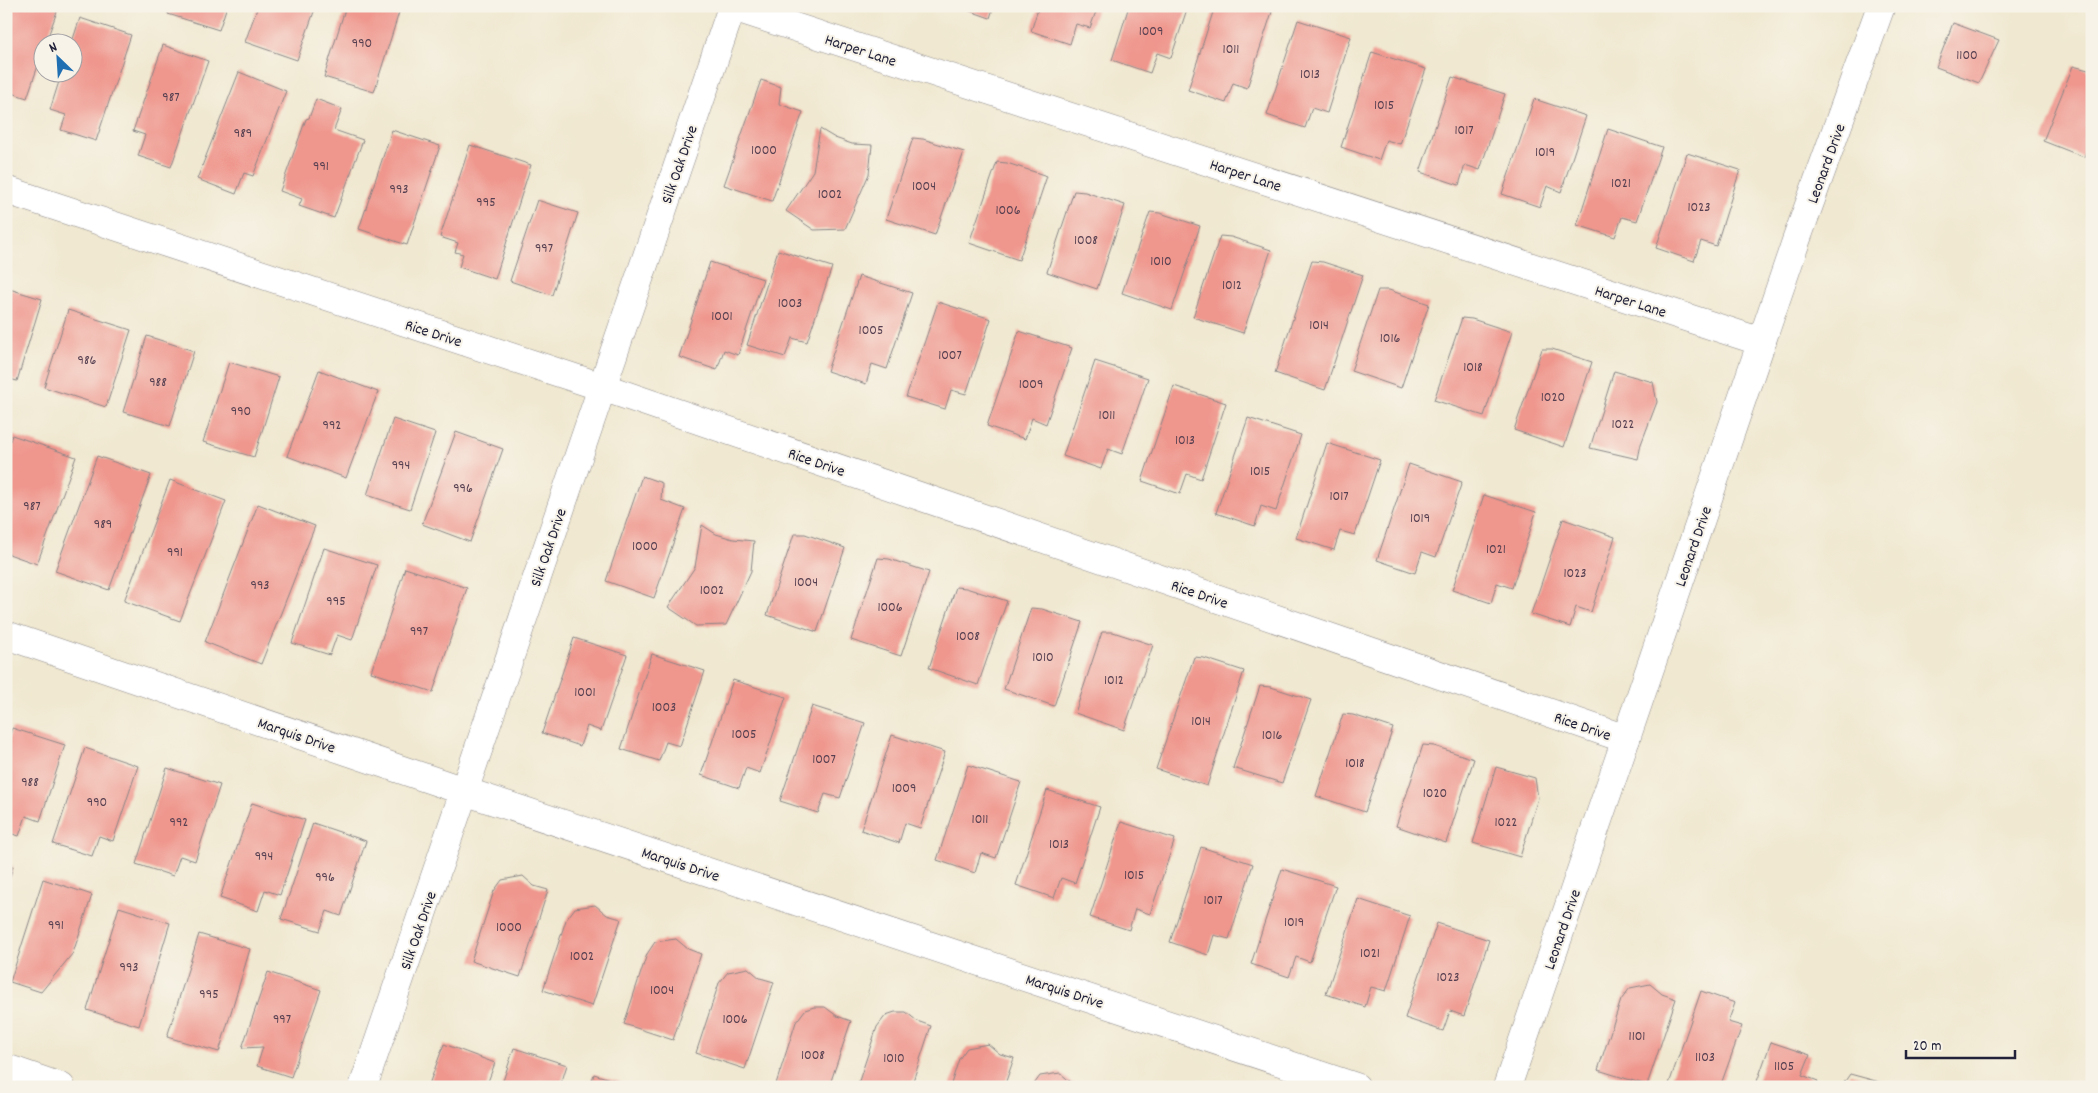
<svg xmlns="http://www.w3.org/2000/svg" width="2098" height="1093" font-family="Dekko,sans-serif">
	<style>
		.building { fill: #ef968d }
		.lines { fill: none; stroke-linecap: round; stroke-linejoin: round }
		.street-casing { stroke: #898586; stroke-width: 29 }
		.street { stroke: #fff; stroke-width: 28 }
		.labels { text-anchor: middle; stroke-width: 4; stroke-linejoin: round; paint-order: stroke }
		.number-label { font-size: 14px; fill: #553f50 }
		.street-label { font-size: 16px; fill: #22223b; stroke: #f7f3e8 }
	</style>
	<rect width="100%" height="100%" fill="#f7f3e8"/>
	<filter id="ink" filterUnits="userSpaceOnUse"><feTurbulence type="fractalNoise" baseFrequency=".02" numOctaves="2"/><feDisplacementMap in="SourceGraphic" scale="10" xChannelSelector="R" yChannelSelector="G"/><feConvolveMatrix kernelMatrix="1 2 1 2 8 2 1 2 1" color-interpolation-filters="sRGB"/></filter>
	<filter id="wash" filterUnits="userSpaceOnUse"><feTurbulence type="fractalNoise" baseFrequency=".0096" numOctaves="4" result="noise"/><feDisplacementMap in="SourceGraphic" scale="20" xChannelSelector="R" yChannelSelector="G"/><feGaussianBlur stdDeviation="1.12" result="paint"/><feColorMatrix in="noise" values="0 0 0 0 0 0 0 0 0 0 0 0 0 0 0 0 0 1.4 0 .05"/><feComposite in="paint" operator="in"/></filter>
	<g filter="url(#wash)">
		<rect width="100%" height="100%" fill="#f0e8d0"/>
		<g id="blocks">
			<g class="building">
				<polygon points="6,6 59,6 46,42 42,42 42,54 27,98 12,93 6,99"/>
				<polygon points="170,6 227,6 219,30 168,14"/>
				<polygon points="258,6 316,6 297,60 245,42"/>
				<polygon points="346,6 401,6 374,92 324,77"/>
				<polygon points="956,6 994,6 990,18"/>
				<polygon points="1039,6 1098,6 1090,28 1076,24 1070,44 1031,31"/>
				<polygon points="1129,6 1188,6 1171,58 1157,53 1150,73 1112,60"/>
				<polygon points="1215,6 1253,6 1272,12 1247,88 1233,83 1226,103 1188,90"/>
				<polygon points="80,18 131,35 96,141 61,130 66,115 50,110 62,72 72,72 72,42"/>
				<polygon points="1298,20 1351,37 1327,113 1312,108 1305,128 1267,115"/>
				<polygon points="1953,23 1999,40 1979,83 1936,67"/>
				<polygon points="163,45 208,61 171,167 138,156 145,135 133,131"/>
				<polygon points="1372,52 1426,69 1400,144 1386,140 1379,160 1341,147"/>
				<polygon points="2073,66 2092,71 2092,136 2084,157 2043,141"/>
				<polygon points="239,72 286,91 253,176 244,173 236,194 197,179"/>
				<polygon points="1452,77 1505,94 1480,170 1465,165 1459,185 1420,172"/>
				<polygon points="761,80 781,87 779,104 803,112 772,201 724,185"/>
				<polygon points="316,99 342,109 334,130 363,140 334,218 299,206 302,199 280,191 306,119 309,118"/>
				<polygon points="1534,99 1586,116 1561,192 1547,186 1540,207 1502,194"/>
				<polygon points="820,129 835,138 852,144 872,145 869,174 845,229 814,230 786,211 813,171"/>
				<polygon points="1608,129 1662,147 1637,221 1622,217 1615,237 1577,225"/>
				<polygon points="392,130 440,146 407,245 359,229"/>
				<polygon points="913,138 923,139 964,152 935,235 886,219"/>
				<polygon points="470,145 531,165 495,279 459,267 463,254 455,252 458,243 440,237"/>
				<polygon points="1687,153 1740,170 1716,246 1701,241 1694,261 1656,248"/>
				<polygon points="997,162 1007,163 1047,176 1019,260 969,243"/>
				<polygon points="1074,191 1085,192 1125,205 1097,289 1047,272"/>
				<polygon points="537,200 578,213 552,295 510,281"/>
				<polygon points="1150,212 1160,213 1200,226 1172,310 1122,293"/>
				<polygon points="1220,236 1231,237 1271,250 1243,333 1193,317"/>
				<polygon points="778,250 832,267 807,342 792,338 785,357 747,345"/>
				<polygon points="1312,261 1323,262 1363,275 1325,390 1275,373"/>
				<polygon points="710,262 763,279 738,355 724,350 717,370 679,357"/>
				<polygon points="859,276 912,293 887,369 872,364 866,384 827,371"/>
				<polygon points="6,288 42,299 17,381 6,378"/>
				<polygon points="1378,290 1389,290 1429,304 1401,388 1351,371"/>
				<polygon points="938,302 991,319 966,394 951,390 945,409 906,397"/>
				<polygon points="68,310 131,330 106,407 44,387"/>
				<polygon points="1462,318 1472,319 1512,332 1484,416 1434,400"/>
				<polygon points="1019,331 1072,348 1046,424 1032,418 1025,439 987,426"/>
				<polygon points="147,336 194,351 170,426 123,412"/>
				<polygon points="1542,349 1552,349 1592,362 1564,447 1514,430"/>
				<polygon points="1095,361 1148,378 1122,454 1108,449 1101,469 1063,456"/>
				<polygon points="229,362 279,377 254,457 203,442"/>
				<polygon points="319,370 378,392 346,478 287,456"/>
				<polygon points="1614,371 1653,382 1657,402 1641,444 1638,459 1590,448"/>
				<polygon points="1174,386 1226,403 1201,479 1187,474 1180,494 1142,481"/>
				<polygon points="1248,418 1301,435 1276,511 1261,506 1255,526 1216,513"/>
				<polygon points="393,419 435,433 410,509 367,495"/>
				<polygon points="456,432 503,449 470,542 422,524"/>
				<polygon points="12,435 76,457 37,564 6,553 6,452"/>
				<polygon points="1327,443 1380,460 1355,535 1340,531 1334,550 1296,538"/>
				<polygon points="97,456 151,475 109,590 55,571"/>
				<polygon points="1409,464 1462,482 1436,557 1422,552 1415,573 1377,560"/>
				<polygon points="642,476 662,483 661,500 685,509 654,598 606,581"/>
				<polygon points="170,480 226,501 180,621 124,601"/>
				<polygon points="1484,495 1536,512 1512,588 1497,583 1491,603 1452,590"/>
				<polygon points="258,504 315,526 261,664 205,642"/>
				<polygon points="1563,519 1615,537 1591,612 1576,607 1570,627 1531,614"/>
				<polygon points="702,525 716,534 733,539 754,541 751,571 726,625 696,626 668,607 695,567"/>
				<polygon points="794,534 805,534 845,548 817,632 767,615"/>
				<polygon points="324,548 377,565 352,640 337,635 330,655 292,643"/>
				<polygon points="878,558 889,559 929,572 901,656 851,640"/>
				<polygon points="405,568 467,588 433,692 371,672"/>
				<polygon points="956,587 966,588 1007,601 978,685 929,668"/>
				<polygon points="1031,608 1042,609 1082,622 1054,706 1004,689"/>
				<polygon points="1102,632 1113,632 1153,645 1124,730 1075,713"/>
				<polygon points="574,638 627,655 601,731 587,726 580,746 542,733"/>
				<polygon points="652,654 705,671 680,746 666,742 659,761 621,749"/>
				<polygon points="1194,657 1204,658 1244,671 1207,786 1156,769"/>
				<polygon points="733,680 786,697 760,773 746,768 739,788 701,775"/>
				<polygon points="1260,686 1271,687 1311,700 1282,783 1233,768"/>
				<polygon points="812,706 865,723 840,798 825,794 818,813 780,801"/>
				<polygon points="1343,714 1353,715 1393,728 1365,812 1316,796"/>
				<polygon points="12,728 65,745 40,821 26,816 19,836 6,832 6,746"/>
				<polygon points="892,735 945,752 920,828 905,823 899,843 861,830"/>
				<polygon points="1423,745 1434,746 1474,759 1446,843 1396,826"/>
				<polygon points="85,748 138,766 113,841 99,836 92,856 53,844"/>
				<polygon points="968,765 1021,782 996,858 981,853 975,873 937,860"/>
				<polygon points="1496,767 1535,778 1538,798 1520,857 1473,843"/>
				<polygon points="167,768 220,785 195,861 180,856 173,876 136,864"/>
				<polygon points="1047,790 1100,807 1075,883 1061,878 1054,898 1016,885"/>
				<polygon points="252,803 305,820 280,895 265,890 258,911 220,898"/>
				<polygon points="1121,822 1175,839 1150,914 1135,909 1129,930 1090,917"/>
				<polygon points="313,823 366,841 341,916 327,911 320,931 281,919"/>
				<polygon points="1201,847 1253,864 1229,939 1214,935 1208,955 1170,942"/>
				<polygon points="6,864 13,866 7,887 6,887"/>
				<polygon points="1282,869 1336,886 1310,962 1296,957 1289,977 1251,964"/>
				<polygon points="523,876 534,886 548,890 520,977 471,961 494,891 502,880"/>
				<polygon points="43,879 92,895 73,953 41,992 10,982"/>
				<polygon points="1358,899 1410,916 1386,991 1371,987 1365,1007 1326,994"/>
				<polygon points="595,905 607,915 621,919 592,1006 543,990 566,920 575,908"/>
				<polygon points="119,907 170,923 139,1026 87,1010"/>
				<polygon points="1437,923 1489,940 1464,1016 1450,1011 1443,1031 1405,1018"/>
				<polygon points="199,934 250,949 219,1052 167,1037"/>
				<polygon points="676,939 688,949 701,954 673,1040 624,1024 647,954 655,942"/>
				<polygon points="748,968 760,978 774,982 745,1069 696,1053 719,983 728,972"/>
				<polygon points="268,972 321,990 291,1077 257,1066 263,1047 242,1048"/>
				<polygon points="1650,984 1662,994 1676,999 1647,1085 1598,1070 1621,1000 1630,988"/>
				<polygon points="1701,991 1735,1003 1728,1022 1742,1026 1720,1087 1668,1087"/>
				<polygon points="814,1007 825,1007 837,1016 851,1021 829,1087 775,1087 796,1022 805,1010"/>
				<polygon points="895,1012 906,1012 917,1021 931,1026 911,1087 857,1087 877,1027 886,1015"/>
				<polygon points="1771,1042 1810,1055 1802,1075 1818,1081 1816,1087 1755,1087"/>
				<polygon points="444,1044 495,1063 486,1087 428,1087"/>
				<polygon points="988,1044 1000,1054 1014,1058 1004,1087 950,1087 959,1059 967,1048"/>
				<polygon points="514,1048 567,1065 560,1087 501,1087"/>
				<polygon points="1060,1073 1072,1083 1083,1087 1032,1087 1040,1076"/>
				<polygon points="594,1074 632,1086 632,1087 590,1087"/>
				<polygon points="1850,1074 1883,1083 1885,1087 1841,1087"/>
			</g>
		</g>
	</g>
	<g filter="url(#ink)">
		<use href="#blocks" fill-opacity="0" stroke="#898586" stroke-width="1"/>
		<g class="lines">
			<g class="street-casing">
				<g id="street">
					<polyline points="730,6 1762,342"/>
					<polyline points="6,190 602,387 1626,739"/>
					<polyline points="6,635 464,791 1356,1087"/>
					<polyline points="6,1068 61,1087"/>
					<polyline points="363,1087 732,7"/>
					<polyline points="1507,1087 1796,241 1881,6"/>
				</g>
			</g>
			<use href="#street" class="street"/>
		</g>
	</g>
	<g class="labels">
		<g class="number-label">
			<text x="1151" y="35">1009</text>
			<text x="362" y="47">990</text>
			<text x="1231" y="53">1011</text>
			<text x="1967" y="59">1100</text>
			<text x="1310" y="78">1013</text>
			<text x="171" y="101">987</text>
			<text x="1384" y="109">1015</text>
			<text x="1464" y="134">1017</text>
			<text x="243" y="137">989</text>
			<text x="764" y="154">1000</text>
			<text x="1545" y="156">1019</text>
			<text x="321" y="170">991</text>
			<text x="1621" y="187">1021</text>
			<text x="924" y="190">1004</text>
			<text x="399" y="193">993</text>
			<text x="830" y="198">1002</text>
			<text x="486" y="206">995</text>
			<text x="1699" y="211">1023</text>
			<text x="1008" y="214">1006</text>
			<text x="1086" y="244">1008</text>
			<text x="544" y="252">997</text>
			<text x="1161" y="265">1010</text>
			<text x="1232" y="289">1012</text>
			<text x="790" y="307">1003</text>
			<text x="722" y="320">1001</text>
			<text x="1319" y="329">1014</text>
			<text x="871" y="334">1005</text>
			<text x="1390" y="342">1016</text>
			<text x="950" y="359">1007</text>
			<text x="87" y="364">986</text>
			<text x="1473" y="371">1018</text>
			<text x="158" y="386">988</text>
			<text x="1031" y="388">1009</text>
			<text x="1553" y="401">1020</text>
			<text x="241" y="415">990</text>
			<text x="1107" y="419">1011</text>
			<text x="1623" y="428">1022</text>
			<text x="332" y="429">992</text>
			<text x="1185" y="444">1013</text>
			<text x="401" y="469">994</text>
			<text x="1260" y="475">1015</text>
			<text x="463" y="492">996</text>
			<text x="1339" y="500">1017</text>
			<text x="32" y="510">987</text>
			<text x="1420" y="522">1019</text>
			<text x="103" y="528">989</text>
			<text x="645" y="550">1000</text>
			<text x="1496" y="553">1021</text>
			<text x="175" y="556">991</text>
			<text x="1575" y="577">1023</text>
			<text x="806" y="586">1004</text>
			<text x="260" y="589">993</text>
			<text x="712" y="594">1002</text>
			<text x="336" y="605">995</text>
			<text x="890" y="611">1006</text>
			<text x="419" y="635">997</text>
			<text x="968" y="640">1008</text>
			<text x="1043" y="661">1010</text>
			<text x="1114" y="684">1012</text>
			<text x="585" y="696">1001</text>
			<text x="664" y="711">1003</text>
			<text x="1201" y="725">1014</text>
			<text x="744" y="738">1005</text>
			<text x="1272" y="739">1016</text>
			<text x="824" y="763">1007</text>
			<text x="1355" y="767">1018</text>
			<text x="30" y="786">988</text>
			<text x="904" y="792">1009</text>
			<text x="1435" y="797">1020</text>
			<text x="97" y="806">990</text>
			<text x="980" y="823">1011</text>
			<text x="179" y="826">992</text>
			<text x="1506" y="826">1022</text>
			<text x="1059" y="848">1013</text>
			<text x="264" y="860">994</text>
			<text x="1134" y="879">1015</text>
			<text x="325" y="881">996</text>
			<text x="1213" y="904">1017</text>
			<text x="1294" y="926">1019</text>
			<text x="56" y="929">991</text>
			<text x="509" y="931">1000</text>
			<text x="1370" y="957">1021</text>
			<text x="582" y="960">1002</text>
			<text x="129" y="971">993</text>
			<text x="1448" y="981">1023</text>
			<text x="662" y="994">1004</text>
			<text x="209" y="998">995</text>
			<text x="282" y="1023">997</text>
			<text x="735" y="1023">1006</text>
			<text x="1637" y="1040">1101</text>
			<text x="813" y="1059">1008</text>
			<text x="1705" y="1061">1103</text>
			<text x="894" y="1062">1010</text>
			<text x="1784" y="1070">1105</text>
		</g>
		<g class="street-label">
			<text transform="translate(861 49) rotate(18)" y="6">Harper Lane</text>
			<text transform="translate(1825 163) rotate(-70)" y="6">Leonard Drive</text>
			<text transform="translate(678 164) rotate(-71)" y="6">Silk Oak Drive</text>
			<text transform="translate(1246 174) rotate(18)" y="6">Harper Lane</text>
			<text transform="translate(1631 300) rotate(18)" y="6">Harper Lane</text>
			<text transform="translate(434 332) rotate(18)" y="6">Rice Drive</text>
			<text transform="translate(817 461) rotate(19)" y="6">Rice Drive</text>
			<text transform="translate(1692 546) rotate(-71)" y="6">Leonard Drive</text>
			<text transform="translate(547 547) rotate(-71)" y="6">Silk Oak Drive</text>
			<text transform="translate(1200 593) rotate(19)" y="6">Rice Drive</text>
			<text transform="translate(1583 725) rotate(19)" y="6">Rice Drive</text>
			<text transform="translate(297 734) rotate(19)" y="6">Marquis Drive</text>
			<text transform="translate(681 863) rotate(18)" y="6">Marquis Drive</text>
			<text transform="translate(1561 929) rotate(-71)" y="6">Leonard Drive</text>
			<text transform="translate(417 930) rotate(-71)" y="6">Silk Oak Drive</text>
			<text transform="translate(1065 990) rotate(18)" y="6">Marquis Drive</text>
		</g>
	</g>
	<rect width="2098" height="1093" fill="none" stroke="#f7f3e8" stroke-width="25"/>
	<g transform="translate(58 58) rotate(335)"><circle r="24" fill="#f7f3e8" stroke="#a29fa3"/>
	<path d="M0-4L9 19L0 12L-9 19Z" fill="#1f6fb2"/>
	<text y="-8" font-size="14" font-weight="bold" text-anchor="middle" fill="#22223b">N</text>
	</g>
	<path d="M1906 1050v8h109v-8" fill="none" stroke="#22223b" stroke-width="2.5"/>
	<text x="1913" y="1050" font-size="15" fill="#22223b" stroke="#f7f3e8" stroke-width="4" paint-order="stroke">20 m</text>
</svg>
